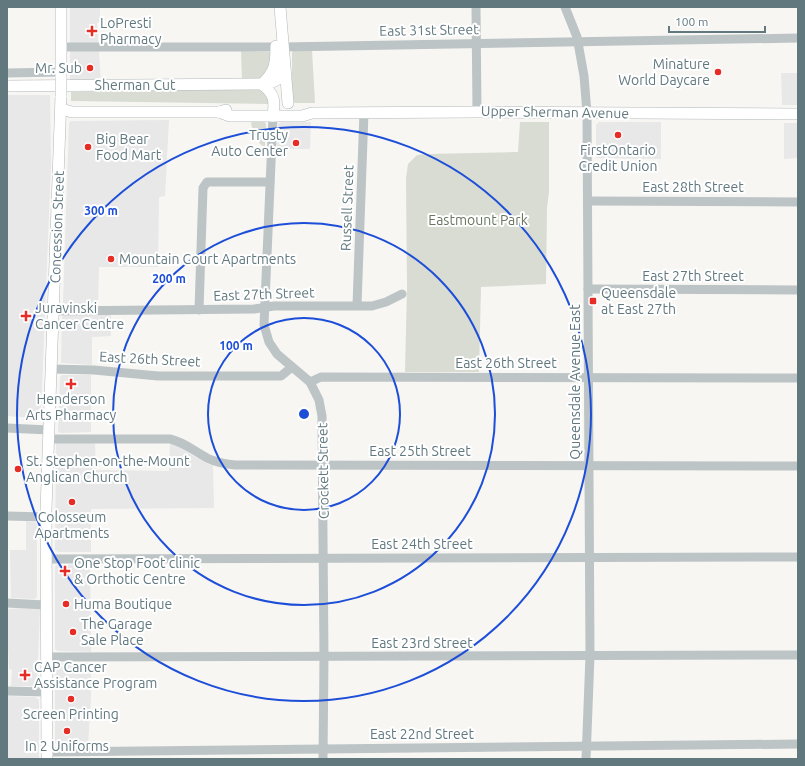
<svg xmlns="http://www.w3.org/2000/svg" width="805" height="766" font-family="Ubuntu,sans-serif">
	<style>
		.built { fill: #e7e8e7 }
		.green { fill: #d8dcd3 }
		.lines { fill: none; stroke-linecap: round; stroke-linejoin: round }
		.major-casing { stroke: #b1b8ba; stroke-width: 12 }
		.minor { stroke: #bdc4c6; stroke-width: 9 }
		.major { stroke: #fff; stroke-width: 11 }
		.major-bridge-casing { stroke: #b1b8ba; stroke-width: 12; stroke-linecap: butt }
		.major-bridge { stroke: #fff; stroke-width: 11 }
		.ring { fill: none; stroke: #1d4ed8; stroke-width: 2 }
		.poi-dot { fill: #e52c25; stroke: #fff; stroke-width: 1.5 }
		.labels { text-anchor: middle; stroke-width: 4; stroke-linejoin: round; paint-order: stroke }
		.poi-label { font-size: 14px; fill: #61787f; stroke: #fff; text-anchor: start }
		.street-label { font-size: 14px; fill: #61787f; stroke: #fff }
		.park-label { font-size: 14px; fill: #697760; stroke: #fff }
		.centre { fill: #1d4ed8; stroke: #fff; stroke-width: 2 }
		.ring-label { font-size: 12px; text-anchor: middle; font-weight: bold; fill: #1d4ed8; stroke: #fff; stroke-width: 4; stroke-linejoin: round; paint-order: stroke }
	</style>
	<rect width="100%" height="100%" fill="#f7f6f3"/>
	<g class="built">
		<polygon points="70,7 100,7 100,22 97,23 101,82 70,82"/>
		<polygon points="781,73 798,73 798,105 782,105"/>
		<polygon points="7,95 50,95 51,165 41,411 39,416 35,418 7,416"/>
		<polygon points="169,120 165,196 159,197 158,267 99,267 98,305 65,306 63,303 69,123 71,121"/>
		<polygon points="281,122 311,122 310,149 277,149 278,124"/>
		<polygon points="599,122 661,122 661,159 596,158 596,125"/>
		<polygon points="784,123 798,123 798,158 784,159"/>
		<polygon points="64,315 111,315 111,336 92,337 92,365 61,363 62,317"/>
		<polygon points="62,375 91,375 91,432 60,433 58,431 60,377"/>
		<polygon points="56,443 95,443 96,470 169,471 170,444 177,446 204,462 213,466 214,508 91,509 91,552 58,552 55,550"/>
		<polygon points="26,521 34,522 37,524 37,597 35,599 11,598 10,550 26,550"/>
		<polygon points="90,564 91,652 58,651 55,649 55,567 56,565"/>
		<polygon points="28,608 40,609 37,684 35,686 11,686 12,670 9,669 8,647 7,647 7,609"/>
		<polygon points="57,663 91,663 91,697 88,745 57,745 55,743 55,666"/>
		<polygon points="8,696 35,697 39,700 39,759 7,759 7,737 8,737"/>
	</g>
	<g class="green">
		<polygon points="312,50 315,103 295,103 292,101 292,53 293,51"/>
		<polygon points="241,51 271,52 272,66 261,79 242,80"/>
		<polygon points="255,88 260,89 267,94 269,104 71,101 71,92"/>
		<path d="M264,121L266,124L265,147C257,144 252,131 251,122Z"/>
		<polygon points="520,122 549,122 549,192 547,208 546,284 481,287 479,372 405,372 407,288 406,178 408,164 417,155 427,154 518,152"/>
	</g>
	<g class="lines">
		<g class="major-casing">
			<g id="major">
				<polyline points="61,7 61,78"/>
				<polyline points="280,7 288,103"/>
				<path d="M262,84C275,72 276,64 276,46"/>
				<path d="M262,84C275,95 275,100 273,116"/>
				<path d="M7,86L262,84C281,82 283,77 284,59"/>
				<polyline points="61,109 72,112 219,112 226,110"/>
				<polyline points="219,112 230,116 302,116 312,113 477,112 798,114"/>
				<polyline points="47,759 46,510 61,96"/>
			</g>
		</g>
		<g class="minor">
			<polyline points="476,7 477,112"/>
			<polyline points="565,7 577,37 584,76 587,113 590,656 586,759"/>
			<polyline points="61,47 283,47 798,38"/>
			<polyline points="7,73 61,72"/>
			<polyline points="273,116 264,325 269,342 277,354 310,382 319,400 322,416 324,657 323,759"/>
			<polyline points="588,201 798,202"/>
			<polyline points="588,289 798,290"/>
			<polyline points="357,305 364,112"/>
			<polyline points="199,310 203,188 207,182 270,182"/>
			<polyline points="54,311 254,309 274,306 372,306 386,302 402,294"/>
			<polyline points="51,369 94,370 158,376 281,376 292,367"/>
			<polyline points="310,382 321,377 798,378"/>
			<polyline points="7,428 49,430"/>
			<path d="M48,439H170C184,442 194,451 207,458C215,462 225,464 235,465L798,466"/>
			<polyline points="7,516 46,517"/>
			<polyline points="46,559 798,557"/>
			<polyline points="7,603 46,605"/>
			<polyline points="47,657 798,655"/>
			<polyline points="7,691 47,692"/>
			<polyline points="47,752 798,744"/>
		</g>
		<use href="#major" class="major"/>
		<g class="major-bridge-casing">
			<polyline id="major-bridge" points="61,78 61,96"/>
		</g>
		<use href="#major-bridge" class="major-bridge"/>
	</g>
	<g class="ring">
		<circle cx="304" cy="414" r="96"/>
		<circle cx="304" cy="414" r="191"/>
		<circle cx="304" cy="414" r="287"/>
	</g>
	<g class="poi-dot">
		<path d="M90 25h4v4h4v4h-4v4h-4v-4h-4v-4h4z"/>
		<circle cx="90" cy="68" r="4"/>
		<circle cx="718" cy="72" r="4"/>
		<circle cx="618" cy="135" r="4"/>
		<circle cx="296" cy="143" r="4"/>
		<circle cx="88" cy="147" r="4"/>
		<circle cx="111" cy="259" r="4"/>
		<rect x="589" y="297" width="8" height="8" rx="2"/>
		<path d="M24 310h4v4h4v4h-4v4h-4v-4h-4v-4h4z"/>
		<path d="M69 378h4v4h4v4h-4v4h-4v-4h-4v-4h4z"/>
		<circle cx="18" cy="469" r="4"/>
		<circle cx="72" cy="502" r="4"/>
		<path d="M63 565h4v4h4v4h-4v4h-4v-4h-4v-4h4z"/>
		<circle cx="66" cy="604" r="4"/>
		<circle cx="73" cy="632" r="4"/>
		<path d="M23 669h4v4h4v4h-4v4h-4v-4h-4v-4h4z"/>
		<circle cx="71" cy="699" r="4"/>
		<circle cx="67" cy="731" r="4"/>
	</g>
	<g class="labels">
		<g class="poi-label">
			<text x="100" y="28">LoPresti<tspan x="100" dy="16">Pharmacy</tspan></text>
			<text x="710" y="69" text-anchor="end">Minature<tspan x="710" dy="16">World Daycare</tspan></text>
			<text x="82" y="73" text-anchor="end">Mr. Sub</text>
			<text x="288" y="140" text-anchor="end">Trusty<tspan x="288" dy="16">Auto Center</tspan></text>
			<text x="96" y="144">Big Bear<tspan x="96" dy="16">Food Mart</tspan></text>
			<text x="618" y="155" text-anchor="middle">FirstOntario<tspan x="618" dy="16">Credit Union</tspan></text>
			<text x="119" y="264">Mountain Court Apartments</text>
			<text x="601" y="298">Queensdale<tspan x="601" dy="16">at East 27th</tspan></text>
			<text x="35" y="313">Juravinski<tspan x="35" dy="16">Cancer Centre</tspan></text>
			<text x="71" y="404" text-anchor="middle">Henderson<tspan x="71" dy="16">Arts Pharmacy</tspan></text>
			<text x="26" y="466">St. Stephen-on-the-Mount<tspan x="26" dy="16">Anglican Church</tspan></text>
			<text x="72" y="522" text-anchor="middle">Colosseum<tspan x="72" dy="16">Apartments</tspan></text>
			<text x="74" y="568">One Stop Foot clinic<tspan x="74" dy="16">&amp; Orthotic Centre</tspan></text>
			<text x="74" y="609">Huma Boutique</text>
			<text x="81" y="629">The Garage<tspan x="81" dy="16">Sale Place</tspan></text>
			<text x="34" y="672">CAP Cancer<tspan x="34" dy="16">Assistance Program</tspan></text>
			<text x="71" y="719" text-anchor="middle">Screen Printing</text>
			<text x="67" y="751" text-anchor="middle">In 2 Uniforms</text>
		</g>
		<g class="street-label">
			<text transform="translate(429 30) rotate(-1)" y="5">East 31st Street</text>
			<text x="135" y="90">Sherman Cut</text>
			<text transform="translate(555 112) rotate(1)" y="5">Upper Sherman Avenue</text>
			<text x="693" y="192">East 28th Street</text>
			<text transform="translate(347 208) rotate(-88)" y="5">Russell Street</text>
			<text transform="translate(57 227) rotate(-88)" y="5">Concession Street</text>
			<text x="693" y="281">East 27th Street</text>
			<text transform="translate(264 294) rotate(-2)" y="5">East 27th Street</text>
			<text transform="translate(150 359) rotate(3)" y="5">East 26th Street</text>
			<text x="506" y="368">East 26th Street</text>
			<text transform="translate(575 382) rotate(-90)" y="5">Queensdale Avenue East</text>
			<text x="420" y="456">East 25th Street</text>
			<text transform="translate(323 471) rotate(-91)" y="5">Crockett Street</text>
			<text x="422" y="549">East 24th Street</text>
			<text x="422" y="648">East 23rd Street</text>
			<text x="422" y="739">East 22nd Street</text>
		</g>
		<g class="park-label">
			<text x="478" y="225">Eastmount Park</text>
		</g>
	</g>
	<circle cx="304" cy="414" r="6" class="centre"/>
	<g class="ring-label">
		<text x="101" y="215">300 m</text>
		<text x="169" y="283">200 m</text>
		<text x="236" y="350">100 m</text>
	</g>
	<rect width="805" height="766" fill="none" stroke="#61787f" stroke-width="16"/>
	<path d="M669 26v6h96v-6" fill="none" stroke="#61787f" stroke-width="2"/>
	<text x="675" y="26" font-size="12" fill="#61787f" stroke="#ffffff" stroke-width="3" paint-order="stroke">100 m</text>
</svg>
